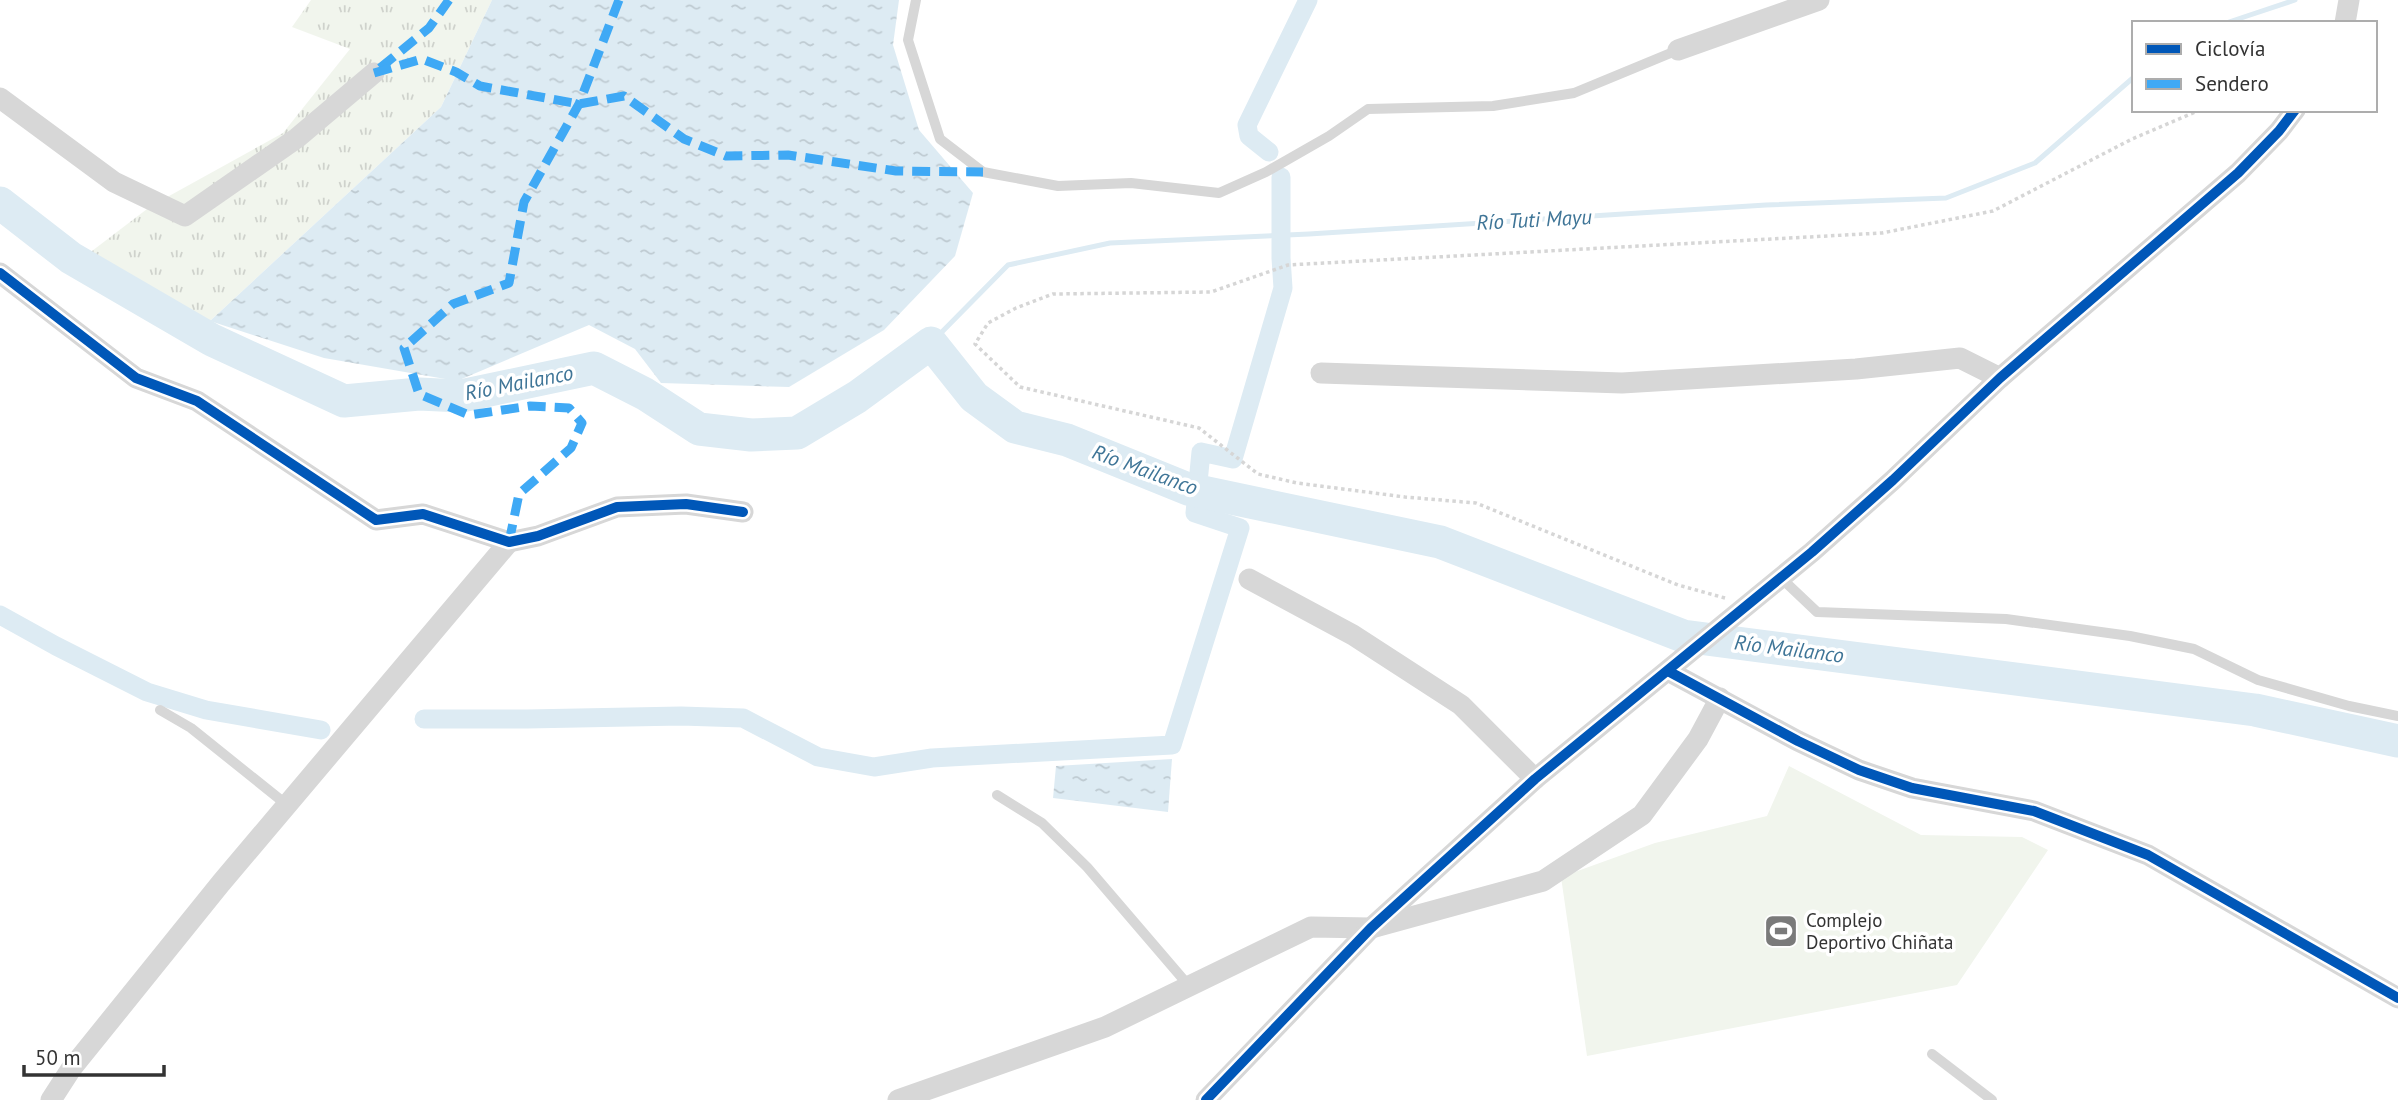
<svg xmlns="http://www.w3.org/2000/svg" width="2398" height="1100" font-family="'PT Sans',sans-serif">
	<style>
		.grass { fill: url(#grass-tufts) }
		.pitch { fill: #f1f5ed }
		.water { fill: url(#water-ripples) }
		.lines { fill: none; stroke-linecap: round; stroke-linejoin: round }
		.stream { stroke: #ddebf3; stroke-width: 5 }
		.canal { stroke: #ddebf3; stroke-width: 19 }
		.river { stroke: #ddebf3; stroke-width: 33 }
		.path { stroke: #d6d6d6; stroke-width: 3.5; stroke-dasharray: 3.5 3.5; stroke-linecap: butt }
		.service { stroke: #d7d7d7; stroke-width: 10 }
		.minor { stroke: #d7d7d7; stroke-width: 21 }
		.quiet { stroke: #3fa9f5; stroke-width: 9; stroke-dasharray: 18 9; stroke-linecap: butt }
		.cycleway-casing { stroke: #fff; stroke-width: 15 }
		.cycleway { stroke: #0057b8; stroke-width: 10 }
		.labels { text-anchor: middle; stroke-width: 7; stroke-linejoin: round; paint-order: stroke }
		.poi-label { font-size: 19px; fill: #333; stroke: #fff; text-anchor: start }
		.water-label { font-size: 21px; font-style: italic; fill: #3f7597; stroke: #fff }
	</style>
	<defs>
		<pattern id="grass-tufts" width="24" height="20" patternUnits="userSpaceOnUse" patternTransform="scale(1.75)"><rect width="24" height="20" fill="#f1f5ed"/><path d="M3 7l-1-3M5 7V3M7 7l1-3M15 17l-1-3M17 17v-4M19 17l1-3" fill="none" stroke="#cfd2cc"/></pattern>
		<pattern id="water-ripples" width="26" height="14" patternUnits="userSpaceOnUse" patternTransform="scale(1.75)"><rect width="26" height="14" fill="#ddebf3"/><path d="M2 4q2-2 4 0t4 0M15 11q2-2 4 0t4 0" fill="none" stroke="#becad1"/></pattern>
	</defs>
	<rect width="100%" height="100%" fill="#fff"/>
	<polygon class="grass" points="311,0 492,0 441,107 210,321 140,285 88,254 151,206 283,133 350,49 292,27"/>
	<polygon class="pitch" points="1789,766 1921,835 2022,837 2048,850 1957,985 1587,1056 1561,877 1655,843 1767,816"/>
	<g class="water">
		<polygon points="492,0 899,0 893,45 919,130 973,193 955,256 884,330 789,387 661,383 635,349 589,325 457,381 324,358 210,321 441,107"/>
		<polygon points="1172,759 1168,812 1053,798 1056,766"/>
	</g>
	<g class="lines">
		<g class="stream">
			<polyline points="2226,23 2295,0"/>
			<polyline points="931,343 1008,265 1110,243 1309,234 1766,205 1946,198 2035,163 2134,77"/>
		</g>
		<g class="canal">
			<polyline points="1269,152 1249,136 1247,125 1308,0"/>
			<polyline points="0,615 56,646 147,692 206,710 321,730"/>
			<polyline points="424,719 527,719 681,716 743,718 818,757 874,767 932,758 1172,745 1240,528 1195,513 1201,452 1233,459 1283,288 1281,258 1281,177"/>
		</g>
		<polyline class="river" points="0,203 71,258 212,340 344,401 419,394 461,396 594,368 645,394 699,429 751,435 797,433 857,397 931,343 974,397 1015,427 1067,440 1188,489 1440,542 1683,636 2255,710 2398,741"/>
		<polyline class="path" points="1725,598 1678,585 1476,503 1405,497 1297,483 1258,474 1199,428 1020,387 975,344 988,323 1016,308 1053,294 1211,292 1288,265 1882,233 1993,211 2132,139 2200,110"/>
		<g class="service">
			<polyline points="916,0 908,40 940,139 983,172 1058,186 1131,183 1219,193 1266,172 1329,136 1368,109 1493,106 1574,93 1678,50"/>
			<polyline points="1781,578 1817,612 2006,619 2130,636 2194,649 2258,680 2349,706 2398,716"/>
			<polyline points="160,710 191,728 287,805"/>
			<polyline points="997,795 1042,823 1087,867 1189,986"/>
			<polyline points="1932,1054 1992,1100"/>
		</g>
		<g class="minor">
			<polyline points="2345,23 2349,0"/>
			<polyline points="1678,50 1819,0"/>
			<polyline points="0,98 114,182 185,216 297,138 374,73"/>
			<polyline points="0,273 136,378 197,401 376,520 423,514 509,542 538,536 617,507 686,504 743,512"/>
			<polyline points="1321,373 1622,383 1856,369 1960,358 2000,378"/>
			<polyline points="1249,579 1353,635 1461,705 1535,779"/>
			<polyline points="1668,671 1798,741 1859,770 1912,788 2034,811 2148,855 2398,998"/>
			<polyline points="51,1100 71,1069 221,883 509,542"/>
			<polyline points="898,1100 1105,1027 1311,927 1371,928 1543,881 1642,815 1698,739 1720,698"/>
			<polyline points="1206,1100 1371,928 1535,779 1812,552 1893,480 2000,378 2238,173 2279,131 2295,110"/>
		</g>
		<g class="quiet">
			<polyline points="380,68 429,28 449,0"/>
			<polyline points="374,73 422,59 456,72 480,86 579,104 624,96 684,139 726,156 788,155 896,171 983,172"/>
			<polyline points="509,542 519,494 571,448 582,423 569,408 530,406 469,415 419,394 404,348 453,304 509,283 524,202 579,104 619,0"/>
		</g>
		<g class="cycleway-casing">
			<g id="cycleway">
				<polyline points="0,273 136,378 197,401 376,520 423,514 509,542 538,536 617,507 686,504 743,512"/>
				<polyline points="1668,671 1798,741 1859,770 1912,788 2034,811 2148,855 2398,998"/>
				<polyline points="1206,1100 1371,928 1535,779 1812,552 1893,480 2000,378 2238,173 2279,131 2295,110"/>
			</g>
		</g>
		<use href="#cycleway" class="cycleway"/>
	</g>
	<defs>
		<g id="stadium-square" transform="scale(1.75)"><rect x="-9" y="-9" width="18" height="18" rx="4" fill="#7a7a7a" stroke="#fff"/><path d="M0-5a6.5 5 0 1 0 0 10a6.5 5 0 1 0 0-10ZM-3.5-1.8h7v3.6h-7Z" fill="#fff"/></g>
	</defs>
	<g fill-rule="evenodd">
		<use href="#stadium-square" x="1781" y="931"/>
	</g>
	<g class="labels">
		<g class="poi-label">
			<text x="1806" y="927">Complejo<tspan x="1806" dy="22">Deportivo Chiñata</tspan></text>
		</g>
		<g class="water-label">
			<text transform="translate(1534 220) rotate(-3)" y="7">Río Tuti Mayu</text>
			<text transform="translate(519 383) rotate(-11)" y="7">Río Mailanco</text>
			<text transform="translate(1145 470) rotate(20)" y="7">Río Mailanco</text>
			<text transform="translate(1789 649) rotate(7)" y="7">Río Mailanco</text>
		</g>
	</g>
	<rect x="2132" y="21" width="245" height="91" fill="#ffffff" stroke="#adadad" stroke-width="2"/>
	<rect x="2146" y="44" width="35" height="10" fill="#0057b8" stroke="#adadad" stroke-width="2"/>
	<text x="2195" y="56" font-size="21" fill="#333333">Ciclovía</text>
	<rect x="2146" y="79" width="35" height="10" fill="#3fa9f5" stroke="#adadad" stroke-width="2"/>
	<text x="2195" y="91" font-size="21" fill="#333333">Sendero</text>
	<path d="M24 1065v10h140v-10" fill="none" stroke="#333333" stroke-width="3.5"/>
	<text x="35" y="1065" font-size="21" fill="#333333" stroke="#ffffff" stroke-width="5" paint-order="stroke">50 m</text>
</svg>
